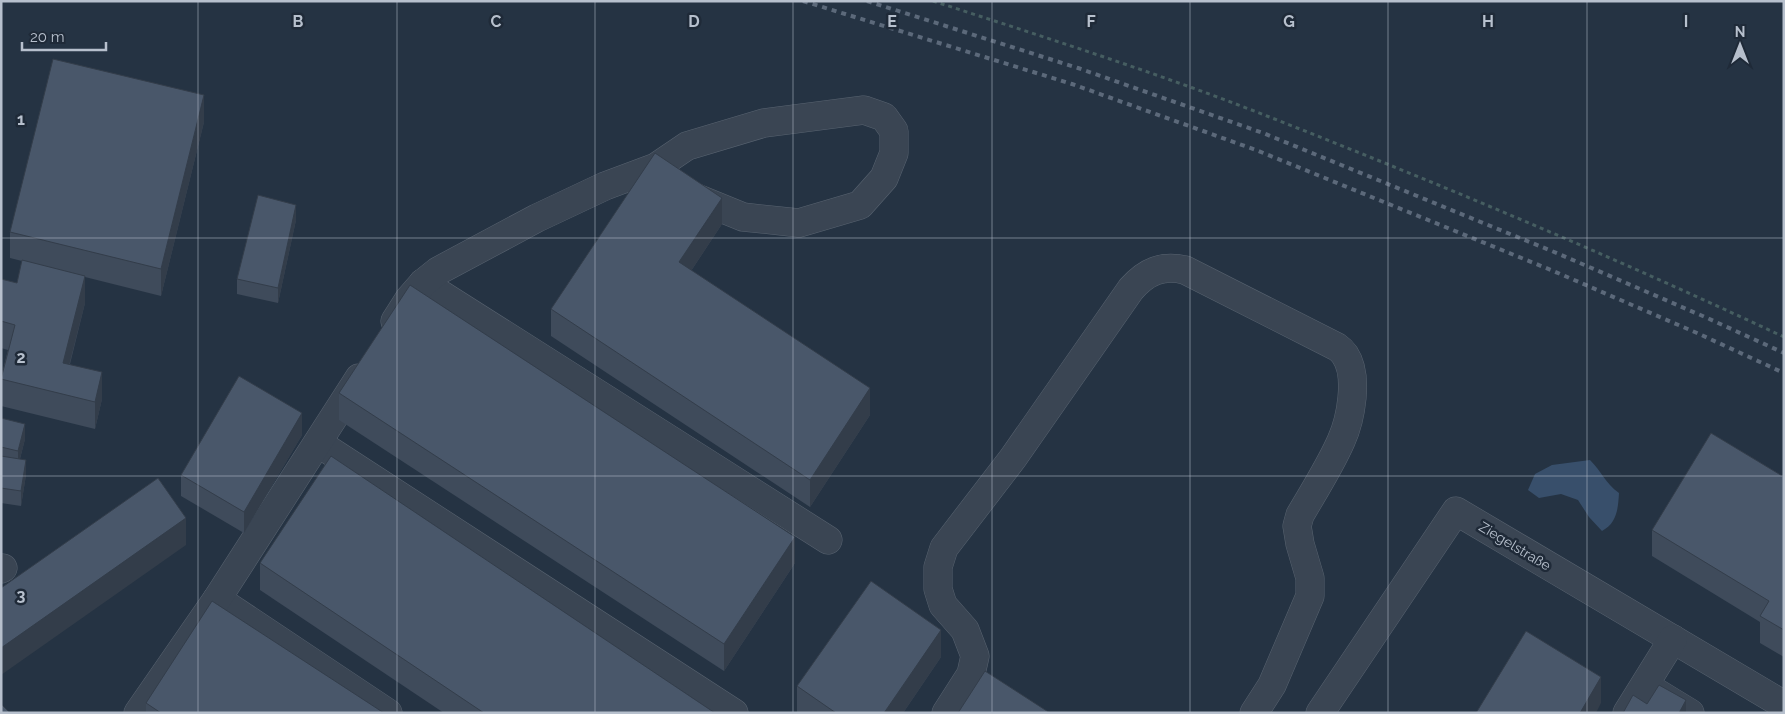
<svg xmlns="http://www.w3.org/2000/svg" width="1785" height="714" font-family="Raleway,sans-serif">
	<style>
		.water { fill: #384f6b }
		.lines { fill: none; stroke-linecap: round; stroke-linejoin: round }
		.minor-casing { stroke: #586370; stroke-width: 29 }
		.path { stroke: #465e61; stroke-width: 3; stroke-dasharray: 4 4; stroke-linecap: butt }
		.minor { stroke: #3a4553; stroke-width: 28 }
		.rail { stroke: #5c697a; stroke-width: 4; stroke-dasharray: 5 5; stroke-linecap: butt }
		.wall { fill: #3f4b5b }
		.shaded-wall { fill: #333d4a }
		.building { fill: #49576a; stroke: #333d4a }
		.grid { fill: none; stroke: #b7c0cd; stroke-width: 1; stroke-opacity: 0.55 }
		.labels { text-anchor: middle; stroke-width: 5; stroke-linejoin: round; paint-order: stroke }
		.street-label { font-size: 14px; fill: #b7c0cd; stroke: #1f2a38 }
		.grid-label { font-size: 16px; text-anchor: middle; font-weight: bold; fill: #b7c0cd; stroke: #1f2a38; stroke-width: 5; stroke-linejoin: round; paint-order: stroke }
	</style>
	<rect width="100%" height="100%" fill="#253343"/>
	<path class="water" d="M1590,460C1602,472 1605,483 1619,493C1618,509 1617,523 1602,531L1589,517L1578,500L1561,494L1539,498L1528,490L1535,474L1552,465Z"/>
	<g class="lines">
		<g class="minor-casing">
			<g id="minor">
				<polyline points="423,283 828,540"/>
				<polyline points="395,321 409,299 423,283 438,271 537,218 605,186 656,167 687,146 764,123 864,110 884,117 894,131 894,153 884,178 860,205 799,223 743,217 689,195"/>
				<polyline points="318,443 734,713"/>
				<polyline points="1,569 3,568"/>
				<polyline points="217,599 388,713"/>
				<polyline points="1654,691 1690,713"/>
				<polyline points="138,713 217,599 359,378"/>
				<path d="M946,713L971,674L975,656L965,630L943,605L938,589V567L944,548L1013,458L1131,289C1147,271 1162,265 1185,270L1337,347C1340,349 1343,352 1345,355C1359,376 1351,419 1341,441C1330,466 1314,491 1300,515L1297,526L1300,544L1310,578V596L1272,685L1254,713"/>
				<polyline points="1320,713 1456,511 1784,705"/>
				<polyline points="1627,713 1673,639"/>
			</g>
		</g>
		<path class="path" d="M933,1C1047,38 1161,74 1272,118C1445,186 1616,258 1784,337"/>
		<use href="#minor" class="minor"/>
		<g class="rail">
			<polyline points="803,1 1072,84 1256,150 1551,270 1697,333 1784,373"/>
			<polyline points="867,1 1078,68 1263,133 1559,254 1705,317 1784,353"/>
		</g>
	</g>
	<g class="wall">
		<polygon points="204,122 161,296 85,277 85,303 70,364 102,399 95,429 1,406 1,378 8,350 1,348 1,279 17,283 22,261 10,258 10,232"/>
		<polygon points="296,220 278,303 237,294 237,279"/>
		<polygon points="722,224 691,271 870,415 810,507 551,336 551,309"/>
		<polygon points="339,393 795,563 724,671 339,420"/>
		<polygon points="1,418 25,439 20,459 26,475 21,506 1,503"/>
		<polygon points="302,435 244,533 181,496 181,475"/>
		<polygon points="1784,477 1784,657 1760,643 1760,622 1652,556 1652,530"/>
		<polygon points="260,563 715,713 444,713 260,590"/>
		<polygon points="941,657 903,713 797,713 797,686"/>
		<polygon points="146,703 384,713 146,713"/>
	</g>
	<g class="shaded-wall">
		<polygon points="204,95 204,122 161,296 161,269"/>
		<polygon points="722,198 722,224 679,289 679,262"/>
		<polygon points="296,205 296,220 278,303 278,288"/>
		<polygon points="85,276 85,303 63,389 63,363"/>
		<polygon points="102,372 102,399 95,429 95,402"/>
		<polygon points="870,388 870,415 810,507 810,480"/>
		<polygon points="302,413 302,435 244,533 244,512"/>
		<polygon points="25,424 25,439 18,466 18,451"/>
		<polygon points="26,460 26,475 21,506 21,491"/>
		<polygon points="186,518 186,545 1,675 1,648"/>
		<polygon points="795,537 795,563 724,671 724,644"/>
		<polygon points="941,630 941,657 903,713 884,713"/>
		<polygon points="1601,677 1601,703 1596,713 1580,713"/>
		<polygon points="1686,700 1686,713 1679,713"/>
	</g>
	<g class="building">
		<polygon points="53,59 204,95 161,269 10,232"/>
		<polygon points="655,153 722,198 679,262 870,388 810,480 551,309"/>
		<polygon points="258,195 296,205 278,288 237,279"/>
		<polygon points="22,260 85,276 63,363 102,372 95,402 1,379 15,325 1,321 1,279 17,283"/>
		<polygon points="410,285 795,537 724,644 339,393"/>
		<polygon points="239,376 302,413 244,512 181,475"/>
		<polygon points="1,418 25,424 18,451 1,447"/>
		<polygon points="1711,433 1784,477 1784,630 1760,616 1769,601 1652,530"/>
		<polygon points="1,456 26,460 21,491 1,488"/>
		<polygon points="331,456 715,713 484,713 260,563"/>
		<polygon points="158,478 186,518 1,648 1,588"/>
		<polygon points="871,581 941,630 884,713 836,713 797,686"/>
		<polygon points="212,601 384,713 161,713 146,703"/>
		<polygon points="1526,631 1601,677 1580,713 1476,713"/>
		<polygon points="985,671 1050,713 958,713"/>
		<polygon points="1659,685 1686,700 1679,713 1623,713 1633,695 1647,704"/>
		<polygon points="1,704 10,713 1,713"/>
	</g>
	<path class="grid" d="M198,1V713M397,1V713M595,1V713M793,1V713M992,1V713M1190,1V713M1388,1V713M1587,1V713M1,238H1784M1,476H1784"/>
	<g class="labels">
		<g class="street-label">
			<text transform="translate(1515 546) rotate(31)" y="5">Ziegelstraße</text>
		</g>
	</g>
	<g class="grid-label">
		<text x="298" y="27">B</text>
		<text x="496" y="27">C</text>
		<text x="694" y="27">D</text>
		<text x="892" y="27">E</text>
		<text x="1091" y="27">F</text>
		<text x="1289" y="27">G</text>
		<text x="1488" y="27">H</text>
		<text x="1686" y="27">I</text>
		<text x="21" y="125">1</text>
		<text x="21" y="363">2</text>
		<text x="21" y="601">3</text>
	</g>
	<rect width="1785" height="714" fill="none" stroke="#b7c0cd" stroke-width="5"/>
	<g transform="translate(1740 45)" stroke="#1f2a38" stroke-width="4" paint-order="stroke">
	<path d="M0-4L9 19L0 12L-9 19Z" fill="#b7c0cd"/>
	<text y="-8" font-size="14" font-weight="bold" text-anchor="middle" fill="#b7c0cd">N</text>
	</g>
	<path d="M22 42v8h84v-8" fill="none" stroke="#b7c0cd" stroke-width="2.5"/>
	<text x="30" y="42" font-size="15" fill="#b7c0cd" stroke="#1f2a38" stroke-width="4" paint-order="stroke">20 m</text>
</svg>
